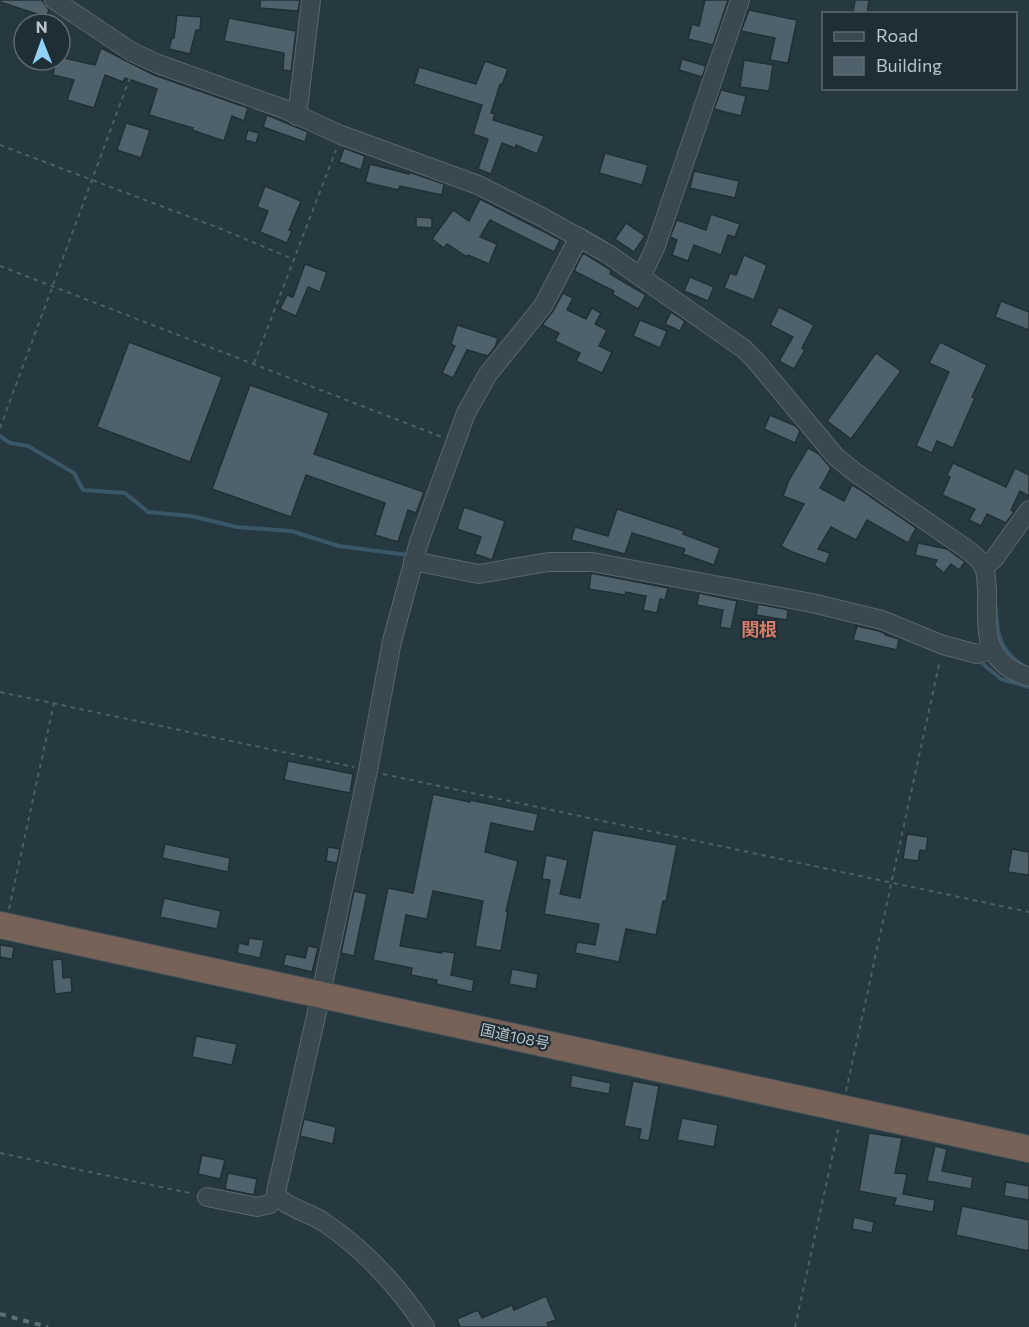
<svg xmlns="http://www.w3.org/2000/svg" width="1029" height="1327" font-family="Commissioner,'Noto Sans JP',sans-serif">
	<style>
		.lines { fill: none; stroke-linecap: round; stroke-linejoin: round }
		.stream { stroke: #3a5767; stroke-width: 4 }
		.building { fill: #4f626b; stroke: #213037; stroke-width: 1.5 }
		.minor-casing { stroke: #58666d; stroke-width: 20 }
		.highway-casing { stroke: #45535a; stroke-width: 28 }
		.path { stroke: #4a615e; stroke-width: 2; stroke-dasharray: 4.5 4.5; stroke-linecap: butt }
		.minor { stroke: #3a4950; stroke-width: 18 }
		.highway { stroke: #766257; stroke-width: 26 }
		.rail { stroke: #5c6e77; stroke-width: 4; stroke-dasharray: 6 6; stroke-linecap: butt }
		.labels { text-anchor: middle; stroke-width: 4.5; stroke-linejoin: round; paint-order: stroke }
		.street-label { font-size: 15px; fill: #b7c3ca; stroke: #1f2e35 }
		.quarter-label { font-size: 18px; font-weight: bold; fill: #d47c68; stroke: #1f2e35 }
	</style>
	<rect width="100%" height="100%" fill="#263840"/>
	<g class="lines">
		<g class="stream">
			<polyline points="583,230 607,244"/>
			<polyline points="0,436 10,443 28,446 74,473 83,490 125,493 148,512 191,516 237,527 291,531 339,546 408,555"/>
			<path d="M996,608C997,636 1000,651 1025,667"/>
			<polyline points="977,659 1001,679 1029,687"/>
		</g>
	</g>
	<g class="building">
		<polygon points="0,0 42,0 49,10 46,17 0,2"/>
		<polygon points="260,0 300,0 298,11 260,8"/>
		<polygon points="705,0 728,0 713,45 688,39 692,24 699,26"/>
		<polygon points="855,0 869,0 867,14 853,14"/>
		<polygon points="749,10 797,20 788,63 770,60 775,38 741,31"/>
		<polygon points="177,15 201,17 200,30 196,30 190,54 169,49 172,38 174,38"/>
		<polygon points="229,18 296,31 291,71 283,70 284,53 224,41"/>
		<polygon points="101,48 154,75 248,108 244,121 232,116 224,141 192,130 193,128 149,115 157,89 125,78 123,82 105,75 94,108 67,100 74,80 53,75 56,60 60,60 60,57 95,65"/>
		<polygon points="682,59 706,66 702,77 679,70"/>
		<polygon points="744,60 773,65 769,91 740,87"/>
		<polygon points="485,61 508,69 502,85 500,84 491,113 495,114 493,120 544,136 537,154 516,145 515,148 502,143 491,174 478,169 488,139 473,134 482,105 414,84 419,67 476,84"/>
		<polygon points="721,90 746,96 741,116 714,109"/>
		<polygon points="267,115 308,132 305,142 263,127"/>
		<polygon points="126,123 150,130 141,158 117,150"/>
		<polygon points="248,130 259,133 256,143 245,140"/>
		<polygon points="344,148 365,156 361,170 339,162"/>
		<polygon points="605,153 648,165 642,185 599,173"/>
		<polygon points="370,164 409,174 409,172 444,184 442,195 400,186 398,190 365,182"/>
		<polygon points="694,171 739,181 735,198 690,188"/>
		<polygon points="265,186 301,201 289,230 292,231 287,243 260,232 268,211 257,207"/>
		<polygon points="480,199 560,240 554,252 490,220 480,237 497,244 489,264 468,255 467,257 447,244 444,248 432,239 453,210 469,221"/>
		<polygon points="711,214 740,224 735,237 728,235 721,255 694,245 688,261 672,255 677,240 670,237 677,220 706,230"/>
		<polygon points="416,217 432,218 432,228 416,227"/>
		<polygon points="626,223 645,236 634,252 615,239"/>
		<polygon points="583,253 611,270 610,274 646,295 638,309 612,294 614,291 574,271"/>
		<polygon points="744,255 767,265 754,300 724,288 730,273 736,275"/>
		<polygon points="305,264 327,272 320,292 308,287 296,316 280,309 287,295 293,297"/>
		<polygon points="690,277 714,287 708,301 684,291"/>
		<polygon points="563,293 573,298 567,310 586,319 592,308 601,313 595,324 607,330 599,346 612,352 602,373 576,361 580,353 555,341 559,333 542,325 553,311"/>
		<polygon points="1001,301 1029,312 1029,330 995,317"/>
		<polygon points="779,307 814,325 802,348 805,350 794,369 779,361 793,337 770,325"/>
		<polygon points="671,312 685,321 680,331 665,324"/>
		<polygon points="640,320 667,331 660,348 633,336"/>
		<polygon points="457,325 498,338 495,347 488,356 467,350 453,378 442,373 455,346 451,344"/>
		<polygon points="129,342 222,377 190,462 97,427"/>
		<polygon points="940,342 987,365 972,397 975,398 953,448 937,441 932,453 916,446 949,372 929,363"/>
		<polygon points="876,353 901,371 851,439 827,421"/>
		<polygon points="250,385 329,413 314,454 424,492 416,513 408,510 398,542 375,535 385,503 306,475 291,517 212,489"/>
		<polygon points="770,415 796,426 800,431 795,443 764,429"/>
		<polygon points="808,448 819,454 831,468 820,488 844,501 852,485 859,489 916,528 908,543 867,520 856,540 831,527 818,549 830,553 826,564 792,552 781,546 804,504 783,496 789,480"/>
		<polygon points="953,463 1006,487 1015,468 1029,475 1029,496 1020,491 1011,510 1014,512 1006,523 987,514 981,526 969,520 975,509 942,495 950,477 947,475"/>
		<polygon points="464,507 505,521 492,560 475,554 481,537 457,529"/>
		<polygon points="617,509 684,531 683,534 720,548 714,565 683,554 685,549 632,533 625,554 571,540 575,527 608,536"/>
		<polygon points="918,543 947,549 965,562 959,570 951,564 944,573 934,565 937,560 915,555"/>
		<polygon points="591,573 668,588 665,600 660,599 657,613 643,610 646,596 626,592 625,595 589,589"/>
		<polygon points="699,593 737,601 731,629 720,627 723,610 697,605"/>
		<polygon points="758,604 788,610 787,620 756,615"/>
		<polygon points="857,626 879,631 886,634 885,635 899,639 897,650 853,640"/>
		<polygon points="288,761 353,774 350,793 284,780"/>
		<polygon points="433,794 470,802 470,800 538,814 534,832 491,823 485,852 518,861 506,911 508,911 501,951 475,946 483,901 433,891 427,919 406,915 400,946 442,953 442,951 455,953 451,975 474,980 472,992 436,984 437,980 411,975 412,968 373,960 388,888 413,893"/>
		<polygon points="593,830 677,845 666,901 663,901 656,935 626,929 619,962 575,953 577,942 595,945 599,924 544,914 550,880 542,879 546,855 568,860 560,894 580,898"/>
		<polygon points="907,834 928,837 926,851 920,850 918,861 903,859"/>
		<polygon points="165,844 230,858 228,872 162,858"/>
		<polygon points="328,847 340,849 337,863 326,861"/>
		<polygon points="1012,849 1029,852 1029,875 1008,872"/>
		<polygon points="354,891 367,894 354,956 341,953"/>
		<polygon points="164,898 221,911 217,929 160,917"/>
		<polygon points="249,938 264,940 260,958 237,953 239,943 248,945"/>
		<polygon points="0,945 14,947 12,959 0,957"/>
		<polygon points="308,946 318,948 312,972 283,965 286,954 305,958"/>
		<polygon points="62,959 63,978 71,977 72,992 55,994 52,960"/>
		<polygon points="512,969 538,974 536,989 509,984"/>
		<polygon points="196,1036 237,1044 232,1065 192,1057"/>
		<polygon points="572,1075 611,1083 609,1094 570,1087"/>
		<polygon points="633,1081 659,1086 649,1141 639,1139 641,1129 624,1126"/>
		<polygon points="682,1118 718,1125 714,1147 677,1140"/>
		<polygon points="304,1119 336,1127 333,1144 300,1136"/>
		<polygon points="869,1133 902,1138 895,1173 907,1174 903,1194 935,1200 933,1212 894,1205 896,1198 859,1191"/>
		<polygon points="935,1146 947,1149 942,1171 973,1177 971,1189 927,1181"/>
		<polygon points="202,1155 225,1160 220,1179 198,1174"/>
		<polygon points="228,1173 257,1179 254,1195 225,1189"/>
		<polygon points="1006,1182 1029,1186 1029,1200 1004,1196"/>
		<polygon points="962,1206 1029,1220 1029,1251 956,1235"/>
		<polygon points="854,1217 874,1222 872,1233 852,1229"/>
		<polygon points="546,1296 556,1320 547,1323 549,1327 460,1327 457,1319 478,1310 482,1318 512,1305 514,1310"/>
	</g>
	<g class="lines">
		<g class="minor-casing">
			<g id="minor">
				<path d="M54,0L132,52L158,64L284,109L341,135L478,185L540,216L608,254L744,349L755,360L836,457L856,473L965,548C973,554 980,559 984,568C987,574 986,583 987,590C987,631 982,662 1029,677"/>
				<polyline points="297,116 311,0"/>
				<polyline points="641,277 655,248 740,0"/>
				<polyline points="413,561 479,574 548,562 592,562 812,603 882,620 943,645 977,654 991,650"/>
				<polyline points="984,567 994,559 1029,510"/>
				<polyline points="207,1197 257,1207 270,1204 277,1196"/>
				<path d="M425,1327C398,1286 363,1248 322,1221C310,1213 279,1205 276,1192L321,994L368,770L392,641L419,542L466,413L488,374L543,306L579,237"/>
			</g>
		</g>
		<g class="highway-casing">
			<polyline id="highway" points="0,925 1029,1149"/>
		</g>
		<g class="path">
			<polyline points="0,145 224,230 295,260"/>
			<polyline points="0,266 442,437"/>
			<polyline points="254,363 336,150"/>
			<polyline points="0,428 133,69"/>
			<polyline points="0,692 354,767"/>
			<polyline points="383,774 1029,912"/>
			<polyline points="9,909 54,703"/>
			<polyline points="846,1091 940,660"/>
			<polyline points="0,1153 194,1194"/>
			<polyline points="795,1327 839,1126"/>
		</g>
		<use href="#minor" class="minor"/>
		<use href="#highway" class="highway"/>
		<polyline class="rail" points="0,1314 48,1327"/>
	</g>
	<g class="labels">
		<g class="street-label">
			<text transform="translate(515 1037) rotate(12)" y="5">国道108号</text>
		</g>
		<g class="quarter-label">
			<text x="759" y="636">関根</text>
		</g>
	</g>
	<rect x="822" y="12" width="195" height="78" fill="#1f2e35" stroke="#5c6a71" stroke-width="1.5"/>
	<rect x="834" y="32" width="30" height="9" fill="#3a4950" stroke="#5c6a71" stroke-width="1.5"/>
	<text x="876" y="42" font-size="18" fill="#b7c3ca">Road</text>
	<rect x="834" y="57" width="30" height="18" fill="#4f626b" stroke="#5c6a71" stroke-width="1.5"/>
	<text x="876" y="72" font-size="18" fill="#b7c3ca">Building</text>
	<g transform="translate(42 42) rotate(359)"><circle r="28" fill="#1f2e35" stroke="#5c6a71" stroke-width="1.5"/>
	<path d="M0-4.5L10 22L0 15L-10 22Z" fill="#8fd1f7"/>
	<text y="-9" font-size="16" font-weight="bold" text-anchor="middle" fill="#b7c3ca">N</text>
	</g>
</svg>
